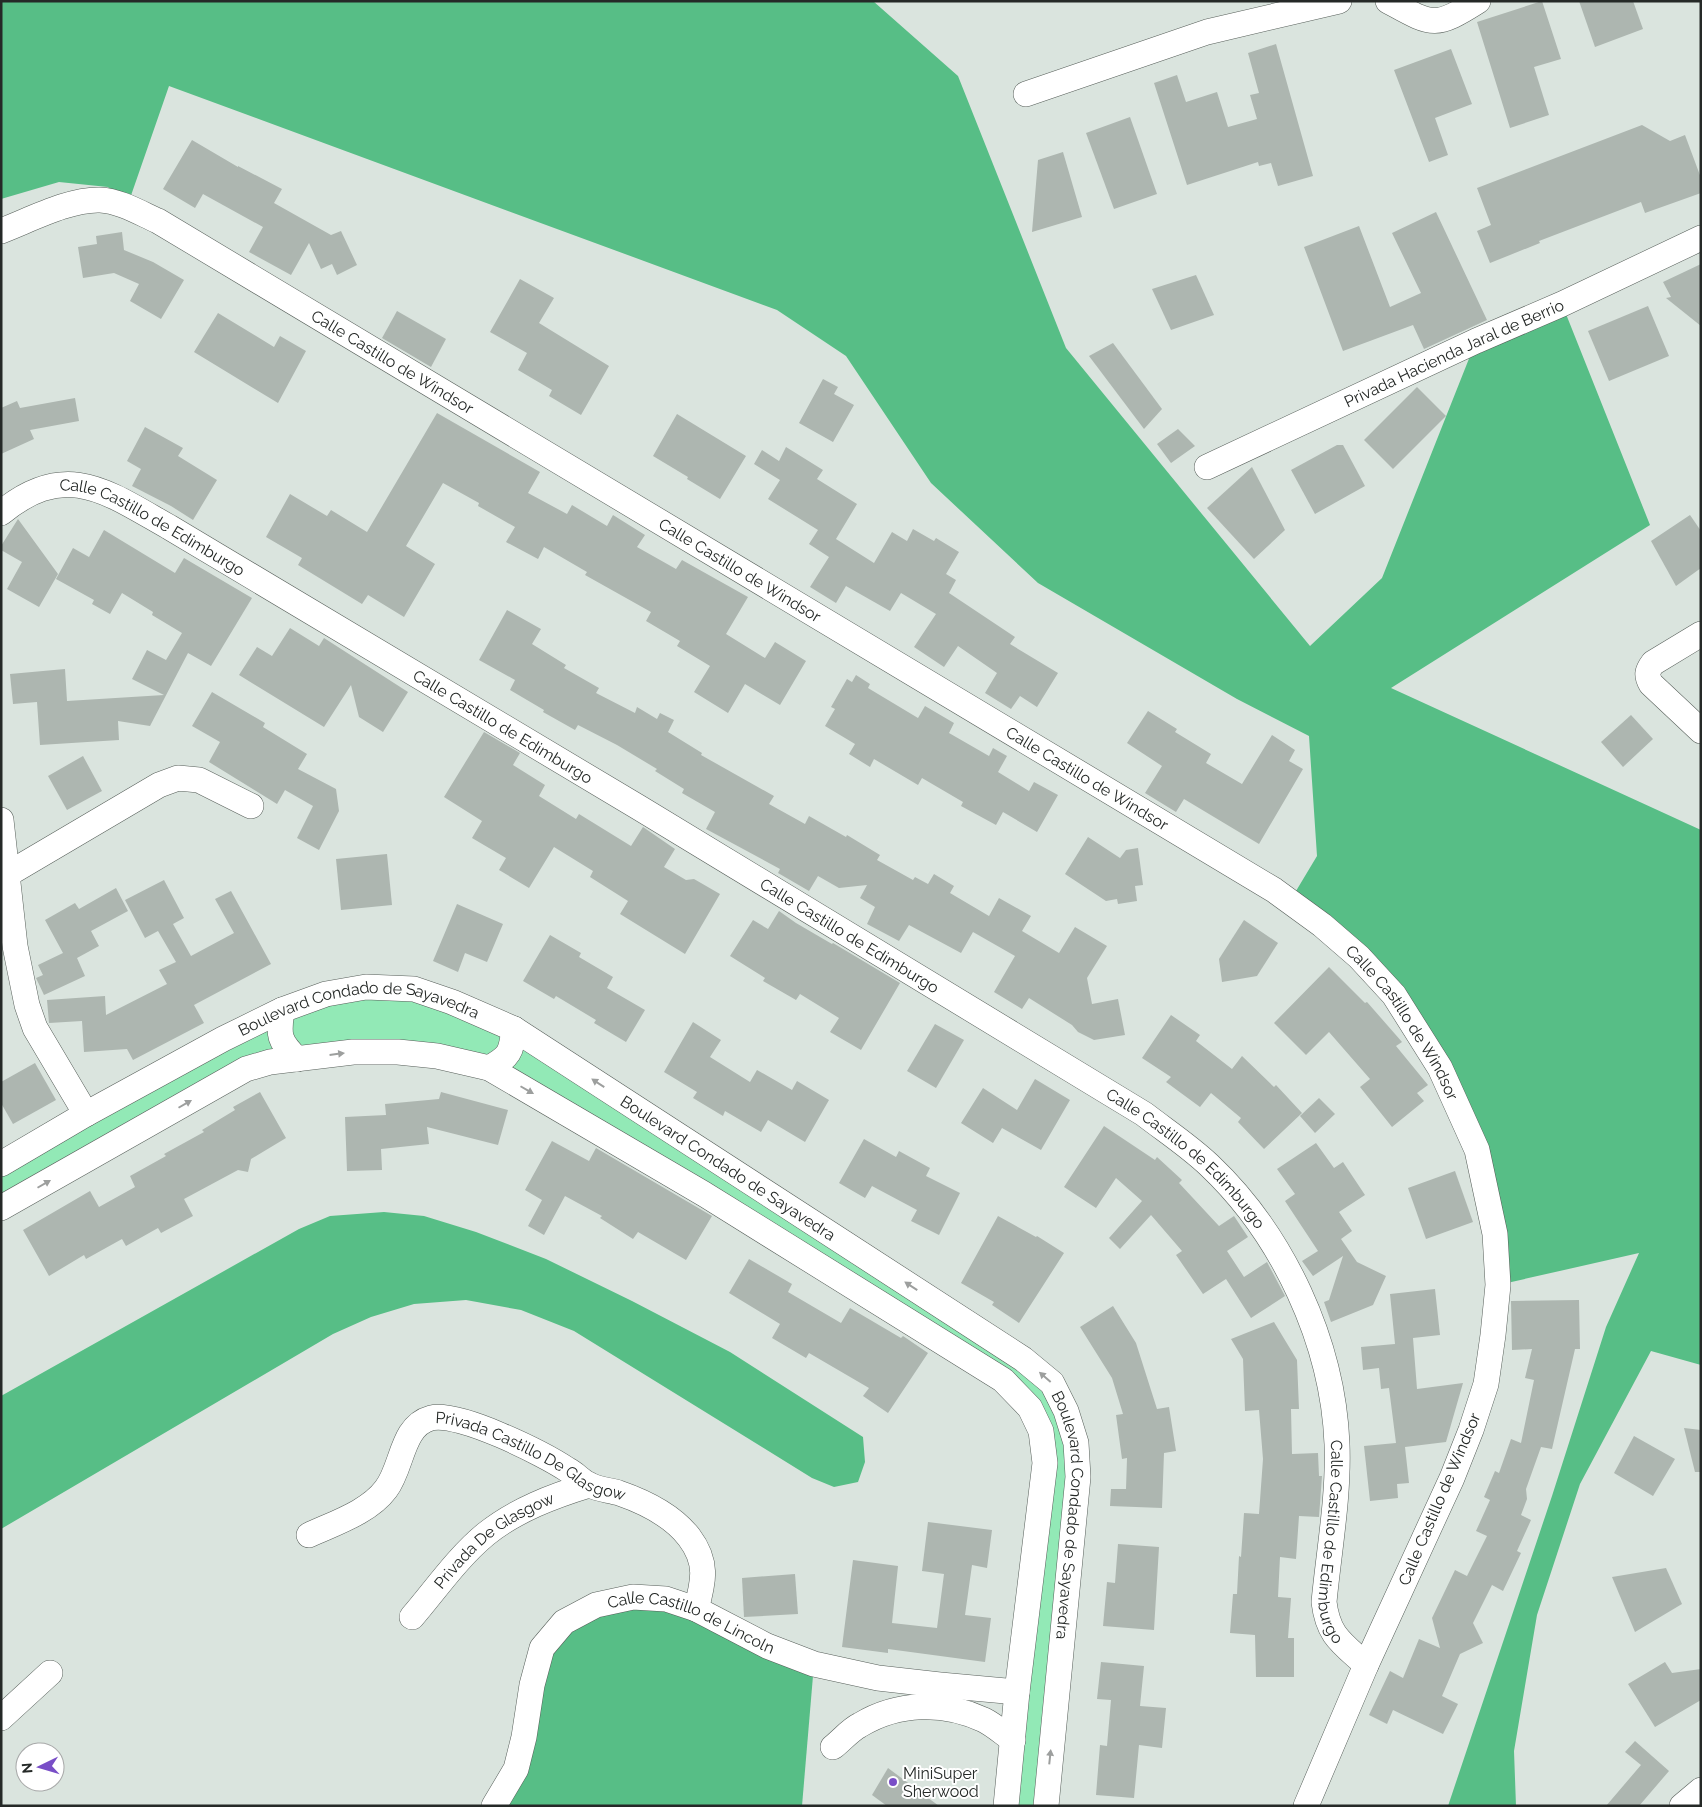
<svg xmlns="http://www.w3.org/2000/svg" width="1702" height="1807" font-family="Raleway,sans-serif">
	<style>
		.green { fill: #92e9b6 }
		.forest { fill: #57be86 }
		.building { fill: #adb6b0 }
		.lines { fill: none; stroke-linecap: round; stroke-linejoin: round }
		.minor-casing { stroke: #575f5a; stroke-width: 26 }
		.minor { stroke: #fff; stroke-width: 25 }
		.oneway { fill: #9d9f9e }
		.poi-dot { fill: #794ec7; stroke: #fff; stroke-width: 2 }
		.labels { text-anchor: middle; stroke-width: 4; stroke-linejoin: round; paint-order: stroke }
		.street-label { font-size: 16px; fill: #252927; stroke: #fff }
		.poi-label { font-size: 16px; fill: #252927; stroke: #fff; text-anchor: start }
	</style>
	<rect width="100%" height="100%" fill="#dae4de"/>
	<polygon class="green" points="326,994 452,1002 1023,1359 1076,1443 1046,1806 1006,1806 1043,1490 1030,1408 489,1068 437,1056 270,1062 1,1208 1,1164"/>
	<g class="forest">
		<polygon points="1,1 873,1 958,76 1066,348 1310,646 1382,578 1476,341 1562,304 1650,525 1391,688 1701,830 1701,1365 1651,1351 1580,1484 1537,1615 1514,1751 1516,1806 1448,1806 1552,1496 1606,1327 1639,1253 1498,1285 1477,1150 1394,995 1290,901 1317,856 1309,736 1237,699 1038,583 931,483 846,356 777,310 169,86 127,207 108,187 59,182 1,199"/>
		<polygon points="384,1212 424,1216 476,1232 546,1259 632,1301 730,1352 863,1437 865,1462 858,1482 834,1487 812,1478 574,1331 521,1310 466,1300 414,1304 371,1317 333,1334 1,1529 1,1396 299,1229 330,1216"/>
		<polygon points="633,1597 814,1664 802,1806 494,1806 542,1648"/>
	</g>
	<g class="building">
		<polygon points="1542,1 1561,59 1534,67 1549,115 1510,128 1477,22"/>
		<polygon points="1579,1 1633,1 1643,29 1595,47"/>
		<polygon points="1276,44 1313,176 1278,186 1271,163 1259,166 1258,162 1187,185 1154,83 1177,75 1186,102 1217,92 1228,127 1257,119 1250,95 1259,93 1248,53"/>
		<polygon points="1451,49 1472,104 1435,118 1448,155 1429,162 1394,70"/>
		<polygon points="1130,117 1157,194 1114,209 1086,133"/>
		<polygon points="1642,125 1670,141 1685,135 1701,178 1701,193 1645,213 1641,202 1539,241 1540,243 1490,263 1477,231 1491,225 1477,188"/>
		<polygon points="192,140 238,167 238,166 282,189 274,203 331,235 341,231 357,265 337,275 332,264 321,269 309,243 291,275 249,252 263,227 203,194 195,208 163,189"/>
		<polygon points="1063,152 1082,217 1032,232 1038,160"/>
		<polygon points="1436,212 1487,320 1424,349 1413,325 1343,351 1304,247 1359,226 1390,307 1421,293 1392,233"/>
		<polygon points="122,232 124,250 153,262 184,280 161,319 130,301 139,284 114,273 83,278 78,247 97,244 96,236"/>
		<polygon points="1701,264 1701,326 1666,298 1671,297 1663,282"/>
		<polygon points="1196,275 1214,315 1171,330 1152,289"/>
		<polygon points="520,279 554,298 539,323 609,366 581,415 549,396 552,390 518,370 527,353 490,332"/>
		<polygon points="1648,306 1669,356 1609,381 1588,331"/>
		<polygon points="397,311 446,339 431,367 382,338"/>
		<polygon points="218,313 274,347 280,336 306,351 278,403 194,352"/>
		<polygon points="1113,343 1162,409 1144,429 1089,356"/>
		<polygon points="823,379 838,387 834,394 854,405 833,442 799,423"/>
		<polygon points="1417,387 1446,416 1393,469 1364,440"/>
		<polygon points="75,398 79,421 30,430 34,439 1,454 1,408 17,401 20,408"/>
		<polygon points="437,413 540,472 528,493 567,514 572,505 607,526 613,515 645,535 637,547 676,569 682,560 748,597 726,634 765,658 775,642 806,661 780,705 745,684 728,713 694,692 710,666 677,646 680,641 646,621 651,612 585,575 587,572 544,547 538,559 506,542 515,527 478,506 479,503 443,483 406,546 435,564 404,617 368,595 362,604 298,565 302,558 266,537 290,494 327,516 331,510 367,532"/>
		<polygon points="677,414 746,456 720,499 687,479 688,477 653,456"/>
		<polygon points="145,427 183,448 178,456 217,480 193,520 171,506 132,486 141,469 127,461"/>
		<polygon points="1178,429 1195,446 1171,463 1157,444"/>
		<polygon points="1337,445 1343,445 1365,486 1315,514 1291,470"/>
		<polygon points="786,447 823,470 817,479 857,504 836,539 874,563 892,532 907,541 913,529 934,541 936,538 959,552 946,574 956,580 949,593 1015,637 1010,644 1058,673 1037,707 1020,696 1011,709 985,693 997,673 958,646 944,667 914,647 936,614 901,593 890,611 846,586 836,603 810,587 829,557 809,544 818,530 768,499 780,480 754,464 762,450 779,461"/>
		<polygon points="1252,467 1285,530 1254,559 1207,508"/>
		<polygon points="1690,515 1701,531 1701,568 1676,586 1651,541"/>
		<polygon points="18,519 58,574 39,607 7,589 22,562 1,550 1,546"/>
		<polygon points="104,530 175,573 184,558 252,598 211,666 188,653 150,726 118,721 119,740 40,745 37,702 13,704 10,674 65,669 67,701 164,695 132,679 147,650 166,660 182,633 152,615 153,612 122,593 110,614 92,604 94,600 56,579 73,548 89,557"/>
		<polygon points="507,610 541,629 532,644 566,665 564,668 599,688 596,693 635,713 637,707 657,719 660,713 674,720 668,732 702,753 701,755 774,796 769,804 805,824 809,816 846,837 847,835 880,855 877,860 913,880 915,877 928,884 934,874 954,886 950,893 989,916 999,898 1031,916 1022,931 1059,953 1075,927 1107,946 1087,978 1092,1004 1118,999 1125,1035 1094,1040 1078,1032 1072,1025 1029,998 1022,1009 994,992 1015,956 973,932 961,953 909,925 899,941 867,924 875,907 860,898 867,885 839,888 818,876 809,891 778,873 780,869 706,829 715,812 682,793 684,789 655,771 657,769 617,745 578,725 575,730 543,712 544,710 510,690 515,680 479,660"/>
		<polygon points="290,628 319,646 324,638 408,692 383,732 359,717 351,685 324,727 239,675 257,647 272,656"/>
		<polygon points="856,675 870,684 868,688 918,718 925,706 954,723 949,733 989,756 993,748 1007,756 998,772 1029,791 1034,782 1058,795 1037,832 1003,812 996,825 961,806 963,802 922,778 918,785 874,759 870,767 849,754 855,744 825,726 835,709 831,707 847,679 852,682"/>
		<polygon points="212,692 265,723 263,727 307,754 298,769 336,789 339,811 319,850 297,838 313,806 285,790 277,804 209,762 220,742 192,726"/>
		<polygon points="1148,711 1177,729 1175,732 1211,754 1206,763 1242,784 1272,735 1295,750 1289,761 1303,769 1259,844 1184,799 1176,812 1145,793 1162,766 1127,743"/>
		<polygon points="1631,715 1653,739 1623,767 1601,742"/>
		<polygon points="484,732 520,753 513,765 545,785 539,796 576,819 579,814 631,846 643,827 675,849 664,867 686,880 694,879 720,894 685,954 620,914 628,901 590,877 593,871 554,847 529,888 499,870 506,858 472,838 482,821 444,797"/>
		<polygon points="83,756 102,791 67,810 48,776"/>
		<polygon points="1088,837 1120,858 1126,850 1138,848 1143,885 1135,886 1137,901 1118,904 1117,899 1106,901 1065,874"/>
		<polygon points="387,854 392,905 341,910 336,859"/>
		<polygon points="164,880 184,918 173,924 191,956 234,933 215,899 231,891 271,964 194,1005 204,1023 133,1060 127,1049 84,1052 82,1021 49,1023 47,1000 105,996 106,1015 167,984 159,970 176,962 158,931 145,938 125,900"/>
		<polygon points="116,888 128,911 91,931 99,946 77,958 85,976 44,995 36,978 43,975 38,965 63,953 45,920 75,903 79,909"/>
		<polygon points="457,904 503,924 487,962 465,953 458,972 433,961"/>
		<polygon points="779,911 796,923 832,944 833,943 900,983 861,1050 830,1032 839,1018 800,994 796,1000 763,981 765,978 730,956 753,920 768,929"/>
		<polygon points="1244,920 1278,943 1257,976 1222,982 1219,959"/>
		<polygon points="550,935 581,953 579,957 613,977 607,988 645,1010 626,1042 594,1023 596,1020 556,996 554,999 523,981"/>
		<polygon points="1329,967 1365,1003 1367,1002 1402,1042 1396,1046 1428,1085 1417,1093 1424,1101 1392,1127 1360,1087 1370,1079 1329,1032 1306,1055 1274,1023"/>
		<polygon points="1171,1015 1200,1035 1196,1041 1232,1069 1242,1056 1274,1087 1276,1085 1302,1113 1264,1149 1238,1122 1241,1118 1211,1093 1200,1107 1166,1082 1171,1077 1142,1058"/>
		<polygon points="693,1022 721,1040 710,1057 750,1082 757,1070 792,1090 797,1081 829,1100 805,1142 768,1120 761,1132 725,1111 723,1116 693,1098 697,1092 664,1072"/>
		<polygon points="935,1024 964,1040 936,1088 907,1071"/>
		<polygon points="35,1063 56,1100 13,1124 1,1103 1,1082"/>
		<polygon points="1035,1079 1070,1100 1041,1150 1002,1128 993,1143 961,1123 983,1088 1017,1110"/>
		<polygon points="260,1092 286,1138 251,1159 248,1172 238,1170 184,1199 193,1216 161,1233 158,1228 126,1246 122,1239 86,1259 84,1255 49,1276 23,1230 90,1191 99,1207 135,1187 130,1176 166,1156 164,1154 204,1132 202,1130 235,1110 233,1107"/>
		<polygon points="441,1092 508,1110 498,1145 427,1127 429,1144 381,1149 382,1170 347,1171 345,1117 386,1115 385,1104 439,1099"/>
		<polygon points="1319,1098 1335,1114 1315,1133 1300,1116"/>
		<polygon points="1104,1126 1155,1160 1157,1157 1182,1180 1179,1183 1219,1226 1234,1216 1248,1237 1227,1251 1244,1277 1267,1262 1285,1296 1251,1318 1226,1279 1203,1294 1176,1255 1182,1251 1151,1215 1120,1249 1109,1238 1142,1201 1116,1178 1096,1208 1064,1187"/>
		<polygon points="864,1139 896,1157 899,1151 930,1168 926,1176 960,1193 939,1235 911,1221 917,1210 872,1186 865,1198 839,1183"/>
		<polygon points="552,1141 589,1161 596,1148 712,1216 686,1260 638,1232 633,1239 600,1218 602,1216 565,1196 544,1235 528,1226 542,1200 525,1190"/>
		<polygon points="1316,1143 1334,1168 1343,1162 1365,1195 1339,1212 1352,1231 1341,1239 1357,1262 1386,1276 1373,1305 1331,1322 1324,1302 1329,1300 1343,1256 1313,1276 1302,1261 1318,1251 1285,1201 1295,1194 1277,1169"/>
		<polygon points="1455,1171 1473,1222 1426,1239 1408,1188"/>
		<polygon points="998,1216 1036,1237 1037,1236 1064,1253 1019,1323 992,1305 994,1302 961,1283"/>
		<polygon points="749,1259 792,1284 788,1292 841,1323 850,1308 901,1338 903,1336 928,1353 888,1413 863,1396 869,1388 809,1353 806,1358 772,1338 780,1324 729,1293"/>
		<polygon points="1435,1289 1440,1335 1413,1338 1417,1389 1463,1383 1446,1442 1405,1447 1409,1483 1397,1484 1398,1498 1370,1501 1364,1446 1396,1443 1389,1388 1381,1389 1379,1368 1363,1370 1361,1347 1395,1344 1390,1294"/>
		<polygon points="1579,1300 1580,1349 1575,1349 1552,1449 1541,1447 1526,1489 1527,1499 1521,1515 1531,1520 1517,1551 1521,1553 1503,1591 1492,1585 1473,1623 1483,1643 1460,1654 1442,1696 1458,1704 1443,1734 1393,1710 1387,1724 1369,1715 1390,1671 1403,1678 1419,1639 1440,1648 1432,1618 1455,1570 1467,1576 1487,1536 1476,1531 1490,1500 1484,1497 1495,1471 1499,1473 1511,1439 1521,1443 1534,1380 1525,1378 1532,1349 1512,1350 1511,1301"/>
		<polygon points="1113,1306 1136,1343 1157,1409 1169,1407 1176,1451 1164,1453 1162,1508 1110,1506 1111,1489 1126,1489 1127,1458 1122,1459 1116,1415 1123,1414 1112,1378 1080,1327"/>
		<polygon points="1274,1322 1297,1360 1299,1409 1291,1409 1292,1454 1318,1453 1319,1476 1322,1476 1319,1517 1299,1516 1296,1559 1280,1557 1278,1597 1291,1598 1288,1638 1294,1638 1294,1677 1256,1677 1255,1635 1230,1633 1233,1594 1237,1594 1239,1556 1241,1557 1244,1513 1259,1514 1263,1459 1259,1410 1245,1411 1243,1359 1231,1339"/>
		<polygon points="1684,1428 1701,1430 1701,1472 1695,1472"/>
		<polygon points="1634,1436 1675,1459 1653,1496 1614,1473"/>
		<polygon points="928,1522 992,1530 987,1568 972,1565 965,1615 991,1618 985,1662 888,1649 888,1653 842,1647 853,1560 898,1566 892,1623 937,1628 944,1574 922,1571"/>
		<polygon points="1118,1544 1159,1547 1154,1630 1103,1626 1107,1582 1115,1583"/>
		<polygon points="1666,1568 1682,1604 1635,1632 1612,1577"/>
		<polygon points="795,1574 798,1614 744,1617 742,1578"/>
		<polygon points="1101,1662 1144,1666 1140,1706 1166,1708 1162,1748 1139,1745 1134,1798 1096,1795 1100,1745 1107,1746 1111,1700 1097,1699"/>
		<polygon points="1665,1662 1672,1673 1701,1669 1701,1700 1655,1727 1628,1684"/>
		<polygon points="1635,1741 1669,1771 1639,1806 1606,1806 1641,1765 1625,1752"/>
		<polygon points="888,1768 939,1806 887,1806 872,1795"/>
	</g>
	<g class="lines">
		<g class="minor-casing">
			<g id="minor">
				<path d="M1388,1C1432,25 1434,29 1478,1"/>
				<polyline points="1026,94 1207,32 1339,1"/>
				<path id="s1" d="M1,231C30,220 69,199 100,200C120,201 140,213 158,221L1274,890L1322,925L1359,957L1394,995L1440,1068L1477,1150L1495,1234L1498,1285L1493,1335L1486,1384L1471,1430L1452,1478L1366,1665L1306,1806"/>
				<path id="s2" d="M1207,467L1476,341L1562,304L1701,238"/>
				<path id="s3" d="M1,513C66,459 107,492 169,527L638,807L1144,1114C1166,1131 1189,1146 1209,1165C1283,1235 1333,1342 1337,1444C1339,1496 1329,1550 1324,1602C1328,1636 1342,1643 1366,1665"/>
				<path d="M1701,634L1653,663C1647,671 1646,675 1651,684L1701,731"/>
				<polyline points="1,820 15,946 27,1005 35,1028 86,1114"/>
				<polyline points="8,874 159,785 178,778 199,780 251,806"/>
				<path d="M282,1010C278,1036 279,1041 297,1059"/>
				<path d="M489,1068C510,1056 511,1053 514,1029"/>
				<path id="s4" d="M1,1164L86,1114L223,1039L282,1010L326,994L366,987L414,989L452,1002L514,1029L1023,1359L1052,1383L1066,1411L1076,1443L1078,1477L1046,1806"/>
				<polyline points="1,1208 246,1069 270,1062 353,1052 398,1052 437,1056 489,1068 704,1194 1003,1380 1030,1408 1041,1431 1045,1463 1017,1692 1006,1806"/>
				<path id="s5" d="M309,1535C335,1523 369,1512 386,1489C403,1467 401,1426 431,1418C459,1411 544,1454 568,1470C576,1474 582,1482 590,1485C599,1490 610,1490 619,1493C645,1502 672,1515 689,1537C708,1562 704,1581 696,1609"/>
				<path id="s6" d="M412,1617C436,1589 458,1557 486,1534C516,1510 553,1496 589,1485"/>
				<polyline points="1,1718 50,1673"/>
				<path d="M833,1747C842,1740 850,1730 860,1725C898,1702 944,1701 984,1720C994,1725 1004,1734 1013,1740"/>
				<path id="s7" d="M494,1806L516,1769L524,1737L532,1685L542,1648L564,1622L596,1605L633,1597L666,1599L696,1609L767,1646L814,1664L878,1678L940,1685L1017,1692"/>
				<polyline points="1682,1806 1701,1790"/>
			</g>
		</g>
		<use href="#minor" class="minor"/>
	</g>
	<defs><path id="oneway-solid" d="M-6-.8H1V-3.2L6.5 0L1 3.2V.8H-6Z" transform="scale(1.25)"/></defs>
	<g class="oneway">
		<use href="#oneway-solid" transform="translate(337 1054) rotate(-7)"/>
		<use href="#oneway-solid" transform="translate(598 1083) rotate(-147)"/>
		<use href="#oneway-solid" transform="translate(527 1090) rotate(30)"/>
		<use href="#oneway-solid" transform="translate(185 1104) rotate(-30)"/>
		<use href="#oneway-solid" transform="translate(44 1184) rotate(-30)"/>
		<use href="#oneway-solid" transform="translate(911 1286) rotate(-147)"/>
		<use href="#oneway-solid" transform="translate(1045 1377) rotate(-139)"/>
		<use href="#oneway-solid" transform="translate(1050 1757) rotate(-84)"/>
	</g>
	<circle class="poi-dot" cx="893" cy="1782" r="5"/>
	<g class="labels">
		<g class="street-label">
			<text dy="6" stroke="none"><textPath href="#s2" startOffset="272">Privada Hacienda Jaral de Berrio</textPath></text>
			<text dy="6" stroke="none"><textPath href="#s1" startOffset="440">Calle Castillo de Windsor</textPath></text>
			<text dy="6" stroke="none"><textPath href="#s3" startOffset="169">Calle Castillo de Edimburgo</textPath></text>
			<text dy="6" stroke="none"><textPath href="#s1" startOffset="845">Calle Castillo de Windsor</textPath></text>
			<text dy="6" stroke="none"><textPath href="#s3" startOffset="574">Calle Castillo de Edimburgo</textPath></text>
			<text dy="6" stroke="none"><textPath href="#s1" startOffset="1250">Calle Castillo de Windsor</textPath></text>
			<text dy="6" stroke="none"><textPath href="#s3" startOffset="979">Calle Castillo de Edimburgo</textPath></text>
			<text dy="6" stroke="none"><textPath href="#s1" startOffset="1655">Calle Castillo de Windsor</textPath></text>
			<text dy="6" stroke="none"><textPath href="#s4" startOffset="399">Boulevard Condado de Sayavedra</textPath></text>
			<text dy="6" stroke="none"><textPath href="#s3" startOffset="1384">Calle Castillo de Edimburgo</textPath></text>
			<text dy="6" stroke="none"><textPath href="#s4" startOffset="819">Boulevard Condado de Sayavedra</textPath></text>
			<text dy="6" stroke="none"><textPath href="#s5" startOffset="286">Privada Castillo De Glasgow</textPath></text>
			<text transform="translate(1439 1499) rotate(-67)" y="6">Calle Castillo de Windsor</text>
			<text dy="6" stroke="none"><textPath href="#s4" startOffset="1344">Boulevard Condado de Sayavedra</textPath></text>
			<text dy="6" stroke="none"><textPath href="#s3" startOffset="1819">Calle Castillo de Edimburgo</textPath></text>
			<text dy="6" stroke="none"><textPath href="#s6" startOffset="114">Privada De Glasgow</textPath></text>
			<text dy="6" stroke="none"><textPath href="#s7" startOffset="338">Calle Castillo de Lincoln</textPath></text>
		</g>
		<g class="poi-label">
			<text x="903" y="1779">MiniSuper<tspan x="903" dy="18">Sherwood</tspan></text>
		</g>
	</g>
	<rect width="1702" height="1807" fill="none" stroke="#252927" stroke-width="5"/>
	<g transform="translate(40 1767) rotate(265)"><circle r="24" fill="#ffffff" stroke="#a8a9a9"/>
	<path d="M0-4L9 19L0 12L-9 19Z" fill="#794ec7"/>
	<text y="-8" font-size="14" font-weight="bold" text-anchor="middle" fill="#252927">N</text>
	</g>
</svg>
